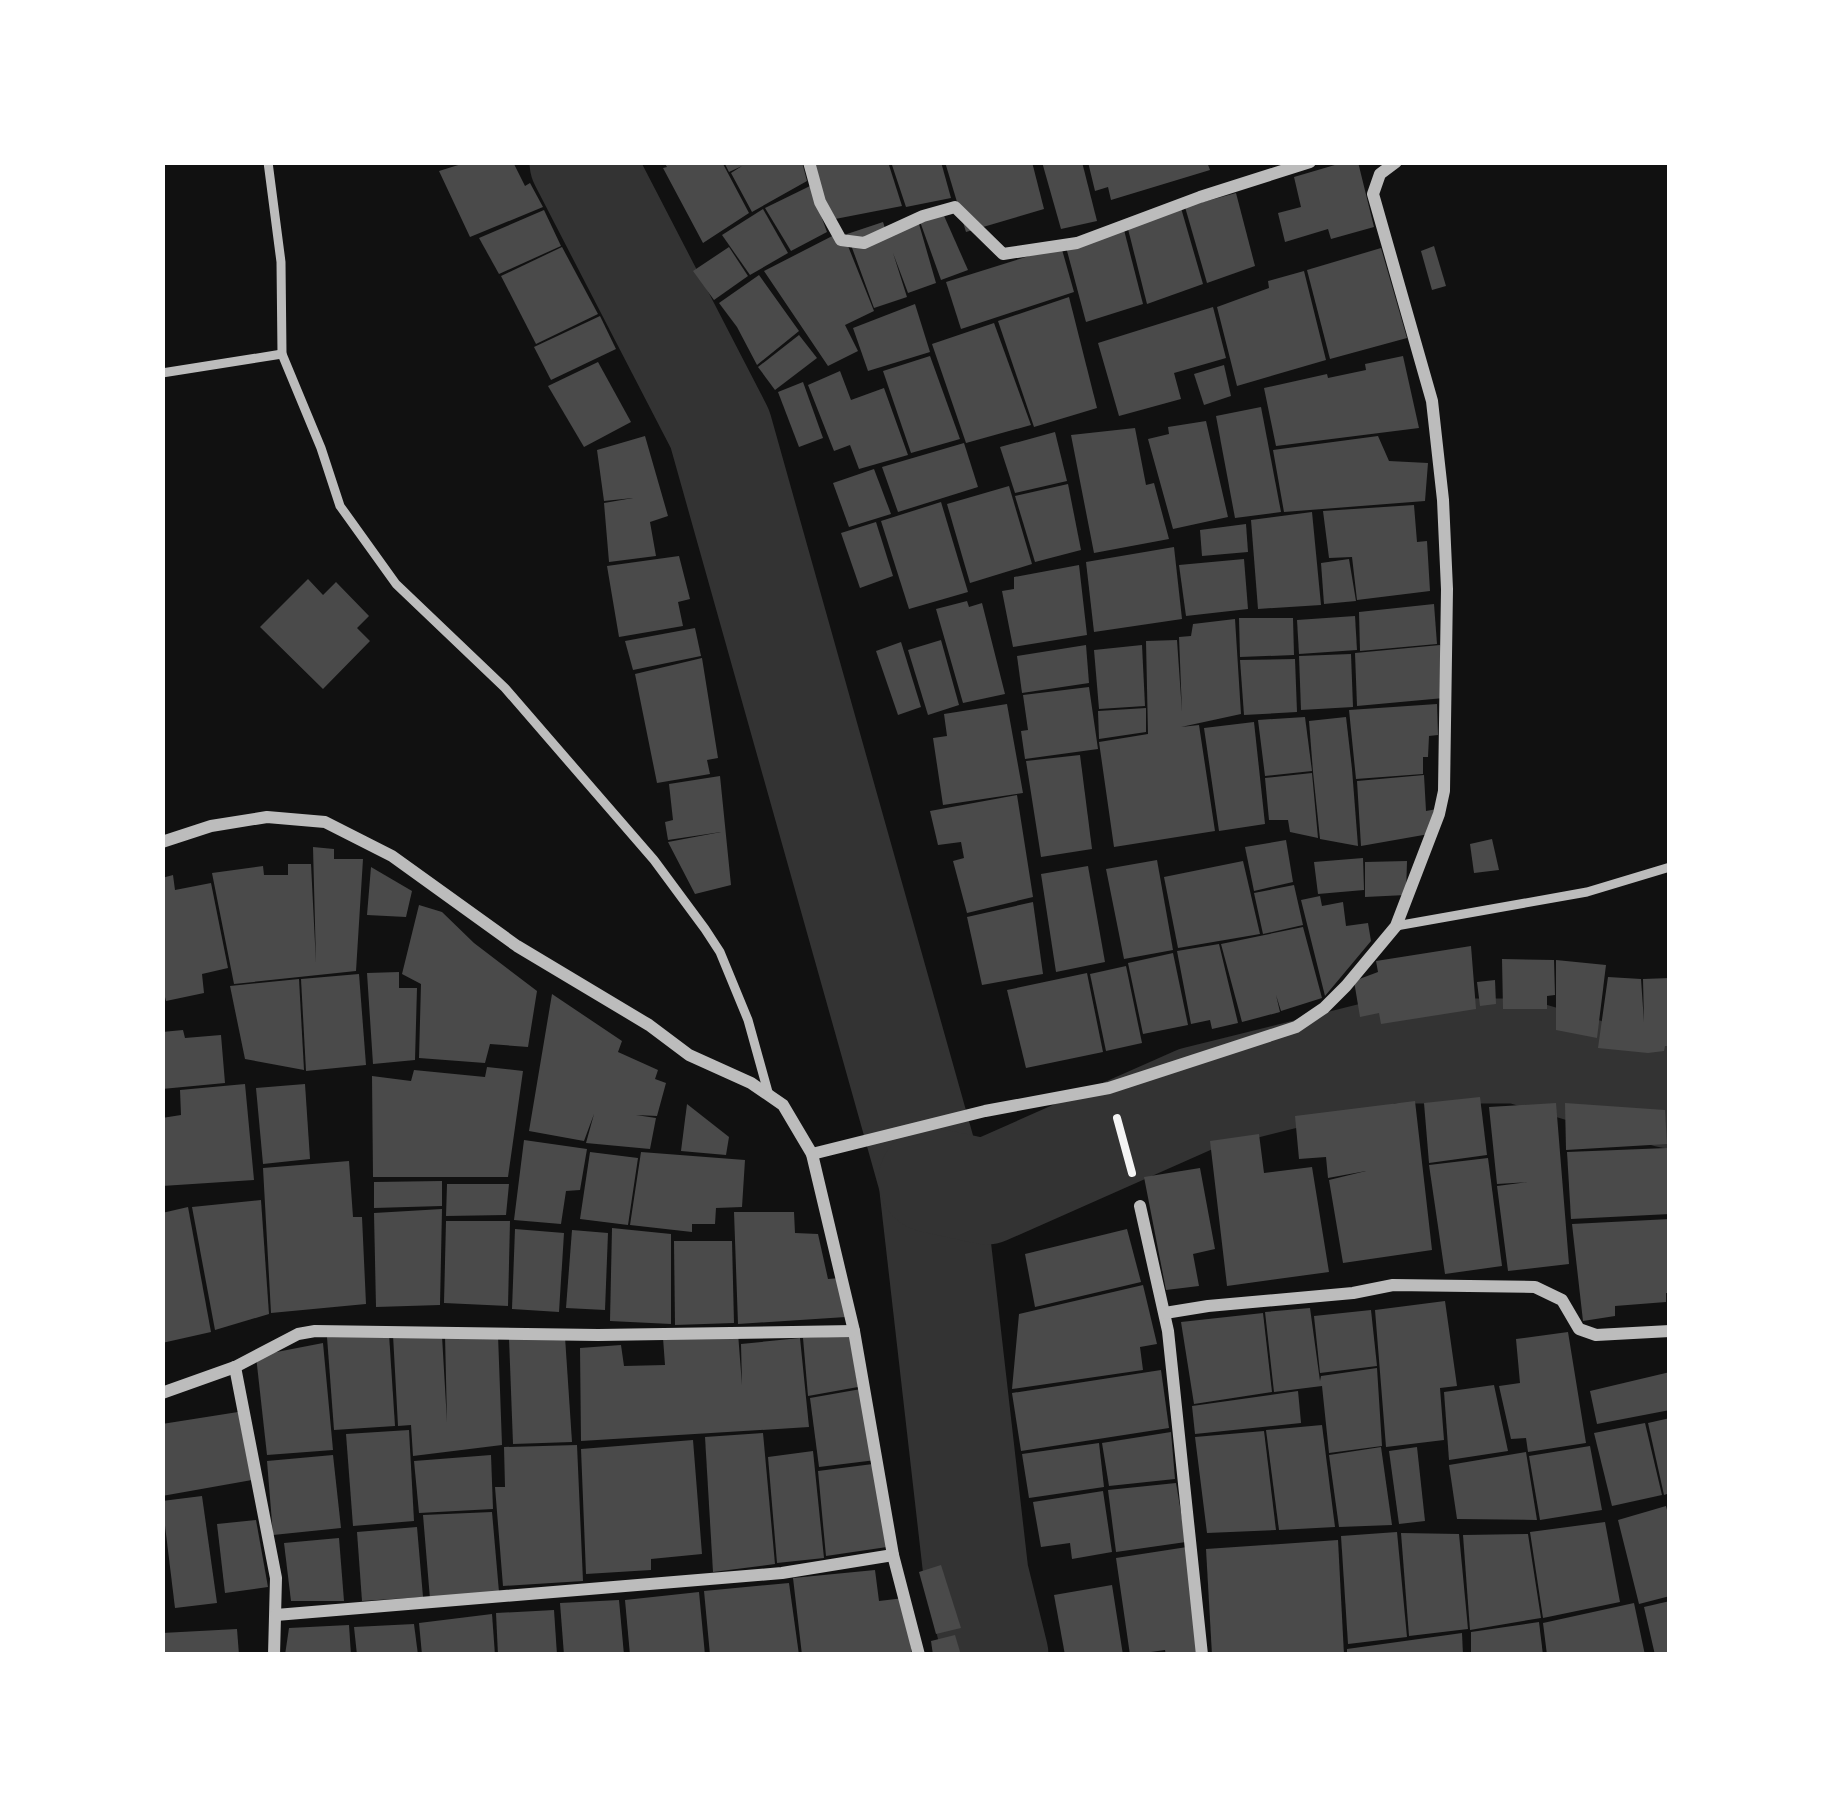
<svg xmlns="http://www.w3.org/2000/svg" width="1832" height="1817" font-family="'DM Sans',sans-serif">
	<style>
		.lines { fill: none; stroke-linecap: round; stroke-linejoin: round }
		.river { stroke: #333; stroke-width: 105 }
		.building { fill: #4a4a4a }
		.path { stroke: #f5f5f5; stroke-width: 8 }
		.service { stroke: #bcbcbc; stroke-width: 9 }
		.minor { stroke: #bcbcbc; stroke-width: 12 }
	</style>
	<rect width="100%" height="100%" fill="#111"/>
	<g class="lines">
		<g class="river">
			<polyline points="582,162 720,429 931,1180 976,1574 996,1655"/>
			<polyline points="931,1180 986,1192 1196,1099 1388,1051 1518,1051 1670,1096"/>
		</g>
	</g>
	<g class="building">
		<polygon points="468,162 513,162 525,186 530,183 543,207 470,237 439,171"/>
		<polygon points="664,162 722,162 749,213 703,243 663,168 667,167"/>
		<polygon points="724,162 802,162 807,181 752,212 731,173 742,166 729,172"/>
		<polygon points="814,162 888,162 902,206 830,220"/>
		<polygon points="891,162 941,162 951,198 906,207"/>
		<polygon points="945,162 1032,162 1044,209 966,232"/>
		<polygon points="1042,162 1082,162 1097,221 1061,229"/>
		<polygon points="1088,162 1207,162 1210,170 1111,200 1108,187 1095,191"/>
		<polygon points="1345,162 1358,162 1374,227 1331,239 1328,229 1285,242 1278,213 1301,207 1294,177"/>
		<polygon points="810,186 827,232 791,251 765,208"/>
		<polygon points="1236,193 1255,266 1207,283 1185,207"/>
		<polygon points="1181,208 1203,284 1147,304 1127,225"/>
		<polygon points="763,209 788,253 750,275 722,235"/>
		<polygon points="941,209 968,270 941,280 918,216"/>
		<polygon points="544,210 561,246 499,274 479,238"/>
		<polygon points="917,217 936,283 908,293 893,253 907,297 874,308 847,234 883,222 885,228"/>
		<polygon points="1123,226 1143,304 1086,322 1066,247"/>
		<polygon points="842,231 874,311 845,325 858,351 828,366 764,271"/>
		<polygon points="1061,246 1074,292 961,329 946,282"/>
		<polygon points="1434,246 1446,286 1432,290 1421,251"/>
		<polygon points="562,247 598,314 536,344 501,276"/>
		<polygon points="729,247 748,276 714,300 693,271"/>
		<polygon points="1381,248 1407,338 1330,359 1307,270"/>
		<polygon points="1304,271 1326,360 1237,386 1217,307 1269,288 1268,281"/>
		<polygon points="759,275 799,331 757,365 737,327 719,303"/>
		<polygon points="1069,297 1097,408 1034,427 998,321"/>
		<polygon points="915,304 930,352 868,371 853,328"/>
		<polygon points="1213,307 1226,358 1174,373 1181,399 1119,416 1098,343"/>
		<polygon points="600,316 616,349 551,380 534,347"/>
		<polygon points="994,323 1031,425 966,443 932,344"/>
		<polygon points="799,335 817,358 775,390 758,367"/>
		<polygon points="930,356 960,439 911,453 883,371"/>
		<polygon points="1403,356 1419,428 1276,446 1264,388 1327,374 1328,378 1366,370 1365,364"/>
		<polygon points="598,362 631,422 584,447 548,386"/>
		<polygon points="1224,365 1231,396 1204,405 1194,374"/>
		<polygon points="840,371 851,400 884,388 908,455 859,469 850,445 834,451 808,385"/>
		<polygon points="803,382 823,438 799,447 778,392"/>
		<polygon points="1261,407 1281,512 1235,518 1216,416"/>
		<polygon points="1206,421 1228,517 1173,529 1148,439 1169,434 1168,427"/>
		<polygon points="1135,428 1146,485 1154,483 1169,539 1094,553 1071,435"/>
		<polygon points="1055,432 1067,481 1015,493 1000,447"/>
		<polygon points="645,436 668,516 650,522 656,556 609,562 604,503 633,498 604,501 597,450"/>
		<polygon points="1378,436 1389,461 1428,463 1425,501 1284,512 1273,450"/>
		<polygon points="964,443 978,487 898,512 882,467"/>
		<polygon points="874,469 891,514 849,527 833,483"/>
		<polygon points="1068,484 1081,550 1035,562 1015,496"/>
		<polygon points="1009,486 1032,564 970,583 947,504"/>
		<polygon points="941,502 968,592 909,609 881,521"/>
		<polygon points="1414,505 1417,542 1427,541 1430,591 1357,600 1352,557 1329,558 1323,511"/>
		<polygon points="1312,512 1321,605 1258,609 1251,520"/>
		<polygon points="876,522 893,576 860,588 841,533"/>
		<polygon points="1246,524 1248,552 1202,556 1200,530"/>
		<polygon points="1174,547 1182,619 1094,632 1086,562"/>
		<polygon points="679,556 690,599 678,602 683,626 619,637 607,566"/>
		<polygon points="1244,559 1248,609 1186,616 1179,565"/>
		<polygon points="1349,559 1356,601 1324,604 1321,563"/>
		<polygon points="1079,565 1087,635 1013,647 1002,591 1014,589 1014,577"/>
		<polygon points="308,579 323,595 336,582 369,616 357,628 370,641 323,689 260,627"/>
		<polygon points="967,601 969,607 982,603 1005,694 963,703 936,609"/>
		<polygon points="1434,604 1437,644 1360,651 1359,612"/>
		<polygon points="1355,616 1357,650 1299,654 1297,620"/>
		<polygon points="1239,618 1293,618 1294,655 1240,657"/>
		<polygon points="1235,619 1241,714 1181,727 1199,725 1215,831 1114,847 1099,742 1148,734 1146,641 1177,640 1182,712 1179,637 1191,636 1193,624"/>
		<polygon points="695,628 701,656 633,670 625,641"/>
		<polygon points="941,640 959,705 928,715 908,650"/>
		<polygon points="901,642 921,707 898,715 876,651"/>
		<polygon points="1086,645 1089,683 1022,693 1017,656"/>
		<polygon points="1142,645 1145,706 1099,709 1094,650"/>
		<polygon points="1440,645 1444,698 1357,706 1355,653"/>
		<polygon points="1351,654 1353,707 1301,710 1299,656"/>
		<polygon points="702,658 718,758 707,760 710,774 657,783 635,674"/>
		<polygon points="1295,659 1297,712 1244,715 1240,660"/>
		<polygon points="1089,687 1098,749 1025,759 1021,731 1028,730 1023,695"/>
		<polygon points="1007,704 1023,793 943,805 933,738 947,736 944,714"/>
		<polygon points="1437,704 1438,735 1429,736 1428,757 1423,757 1423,774 1356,779 1349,710"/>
		<polygon points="1146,708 1146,732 1099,739 1098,711"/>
		<polygon points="1305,717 1312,771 1265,776 1258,720"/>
		<polygon points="1346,717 1352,769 1358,846 1320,839 1313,772 1309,721"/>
		<polygon points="1254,722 1265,824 1219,831 1204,728"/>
		<polygon points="1080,755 1092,849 1041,857 1026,761"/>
		<polygon points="1312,773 1318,838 1290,832 1288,820 1269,820 1265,778"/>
		<polygon points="1424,775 1426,811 1437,809 1429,834 1361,846 1357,781"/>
		<polygon points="720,776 731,885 695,894 668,842 721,832 668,840 665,822 673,820 669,784"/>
		<polygon points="1017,795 1033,897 967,913 953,861 964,858 961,842 938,845 930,811"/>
		<polygon points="1492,839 1499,870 1474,873 1470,844"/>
		<polygon points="1286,840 1293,882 1254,891 1245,847"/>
		<polygon points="313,847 334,849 334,859 363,859 356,971 234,984 212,873 263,866 264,875 288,875 288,864 311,864 316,963"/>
		<polygon points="1363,858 1364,890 1318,894 1314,862"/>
		<polygon points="1157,860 1173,950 1124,959 1106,869"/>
		<polygon points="1243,861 1260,934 1178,948 1164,877"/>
		<polygon points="1407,861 1406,895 1365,897 1365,862"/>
		<polygon points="1088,866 1105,962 1056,972 1041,874"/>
		<polygon points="371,867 412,891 406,917 367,915"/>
		<polygon points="173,875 175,890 211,883 228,968 202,974 204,993 166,1001 162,985 162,878"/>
		<polygon points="1294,885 1303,925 1263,934 1254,893"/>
		<polygon points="1320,896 1322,906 1343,902 1346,926 1368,923 1371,941 1325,996 1301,900"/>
		<polygon points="1033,902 1043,974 982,985 967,917"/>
		<polygon points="419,905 442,912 474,943 537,991 528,1047 490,1044 485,1063 419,1058 421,984 402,974"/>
		<polygon points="1303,927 1322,998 1281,1011 1276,995 1280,1012 1242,1022 1221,944"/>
		<polygon points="1219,944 1238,1023 1212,1029 1210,1020 1191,1024 1177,951"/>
		<polygon points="1471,946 1476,1009 1381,1024 1379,1013 1360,1017 1354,981 1378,972 1376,961"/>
		<polygon points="1173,953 1188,1025 1143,1034 1128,963"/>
		<polygon points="1502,959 1554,960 1555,995 1547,996 1547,1009 1503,1009"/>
		<polygon points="1556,960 1606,965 1597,1038 1556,1030"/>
		<polygon points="1126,966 1142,1043 1106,1051 1090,974"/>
		<polygon points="399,972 399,988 417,988 415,1060 373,1064 367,973"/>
		<polygon points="1087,973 1103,1052 1026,1068 1007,990"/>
		<polygon points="359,974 366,1065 306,1071 301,979"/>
		<polygon points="1608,977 1641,979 1644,1022 1643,979 1670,978 1670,1046 1665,1046 1664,1051 1648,1053 1598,1048"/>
		<polygon points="299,979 304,1070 245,1059 230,986"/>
		<polygon points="1495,980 1496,1004 1480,1006 1477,982"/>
		<polygon points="552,994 622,1041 618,1052 658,1070 655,1079 666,1083 657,1116 636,1115 656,1118 650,1149 586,1143 594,1114 584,1141 529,1131"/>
		<polygon points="183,1030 185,1038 221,1035 225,1083 162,1089 162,1032"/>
		<polygon points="487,1067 523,1071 508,1177 373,1177 372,1076 411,1081 414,1070 485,1077"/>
		<polygon points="245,1084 254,1180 162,1186 162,1118 181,1115 180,1090"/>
		<polygon points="305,1084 310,1159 263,1164 256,1088"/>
		<polygon points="1480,1097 1487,1155 1429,1163 1424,1103"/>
		<polygon points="1415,1101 1432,1250 1343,1263 1329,1180 1366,1171 1328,1178 1326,1157 1299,1159 1295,1116"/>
		<polygon points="1556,1103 1569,1264 1508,1271 1497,1186 1528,1182 1497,1184 1489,1107"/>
		<polygon points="1565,1103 1665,1110 1667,1144 1566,1150"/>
		<polygon points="687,1104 729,1137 726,1155 681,1151"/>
		<polygon points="1259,1134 1264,1173 1312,1167 1329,1272 1227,1286 1210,1141"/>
		<polygon points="524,1140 587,1149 580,1190 566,1191 561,1224 514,1220"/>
		<polygon points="1667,1148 1670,1214 1571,1219 1567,1152"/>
		<polygon points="590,1152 638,1158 628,1225 580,1219"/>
		<polygon points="641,1152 745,1160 742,1207 716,1208 715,1224 692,1224 692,1232 630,1225"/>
		<polygon points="1488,1158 1502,1266 1445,1274 1429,1165"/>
		<polygon points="349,1161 353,1217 362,1217 366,1304 271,1313 263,1168"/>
		<polygon points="1200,1168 1215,1249 1193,1254 1199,1286 1166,1290 1144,1177"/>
		<polygon points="442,1181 442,1206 374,1208 374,1182"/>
		<polygon points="447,1184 509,1184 506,1215 446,1216"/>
		<polygon points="261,1200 269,1314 215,1330 192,1207"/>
		<polygon points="188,1207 211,1332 162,1343 162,1213"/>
		<polygon points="442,1209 440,1305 376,1307 374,1213"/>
		<polygon points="734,1212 794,1212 795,1233 818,1234 828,1279 840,1278 846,1317 738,1324"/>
		<polygon points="1670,1219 1670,1293 1666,1293 1666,1302 1615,1306 1615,1316 1583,1321 1572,1224"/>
		<polygon points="446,1221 510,1221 508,1306 444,1303"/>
		<polygon points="612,1228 671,1234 671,1324 610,1321"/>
		<polygon points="515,1229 564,1233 559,1312 512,1309"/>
		<polygon points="1127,1229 1141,1282 1035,1307 1025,1254"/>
		<polygon points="572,1230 608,1233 605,1310 566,1308"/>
		<polygon points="674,1241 732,1241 734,1323 675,1325"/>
		<polygon points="1143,1285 1157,1344 1140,1347 1143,1370 1012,1389 1019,1314"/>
		<polygon points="1445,1301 1457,1386 1440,1388 1444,1440 1386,1447 1375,1310"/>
		<polygon points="1310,1308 1320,1381 1321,1376 1377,1368 1382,1446 1329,1453 1322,1386 1274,1392 1265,1312"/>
		<polygon points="1371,1310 1377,1366 1320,1373 1314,1316"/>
		<polygon points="1263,1313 1272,1392 1194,1404 1181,1322"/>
		<polygon points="1568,1332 1586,1443 1528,1452 1526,1438 1511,1439 1499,1386 1520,1383 1516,1339"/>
		<polygon points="738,1333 742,1385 741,1344 800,1338 809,1427 581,1441 580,1348 621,1345 624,1366 665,1365 663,1338"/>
		<polygon points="389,1334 395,1426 334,1430 327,1337"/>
		<polygon points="393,1335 442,1336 447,1422 445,1335 498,1335 502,1445 413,1456 411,1425 398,1426"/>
		<polygon points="850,1336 858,1387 808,1396 803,1338"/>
		<polygon points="565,1337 572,1442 513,1444 509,1338"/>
		<polygon points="323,1343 333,1450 267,1455 256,1356"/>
		<polygon points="1161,1370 1169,1428 1021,1451 1012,1393"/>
		<polygon points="1670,1372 1670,1410 1597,1424 1590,1391"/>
		<polygon points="1494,1385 1508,1451 1449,1460 1444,1392"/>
		<polygon points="861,1389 876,1460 819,1467 810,1398"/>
		<polygon points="1298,1391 1301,1423 1195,1434 1192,1406"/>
		<polygon points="238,1412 252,1480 162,1496 162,1424"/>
		<polygon points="1670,1418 1670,1493 1664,1495 1648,1423"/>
		<polygon points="1645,1423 1662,1495 1612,1506 1594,1433"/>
		<polygon points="1322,1425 1335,1527 1279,1530 1266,1430"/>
		<polygon points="409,1430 414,1521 353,1526 346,1434"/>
		<polygon points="1264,1431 1276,1530 1207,1533 1195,1437"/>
		<polygon points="1171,1432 1175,1479 1109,1486 1102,1443"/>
		<polygon points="763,1433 775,1564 713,1572 705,1437"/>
		<polygon points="693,1440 702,1554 651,1559 651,1570 586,1574 581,1449"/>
		<polygon points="1099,1443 1104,1487 1029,1498 1022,1454"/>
		<polygon points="577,1445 583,1581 503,1586 495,1487 505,1487 504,1447"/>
		<polygon points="1590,1446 1602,1510 1540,1520 1529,1456"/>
		<polygon points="1381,1447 1392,1525 1339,1527 1329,1455"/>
		<polygon points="1417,1447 1425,1521 1399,1524 1389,1451"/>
		<polygon points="813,1451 824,1558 777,1563 768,1457"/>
		<polygon points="1526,1452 1537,1520 1457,1519 1449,1465"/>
		<polygon points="333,1455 341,1528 273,1535 267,1461"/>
		<polygon points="491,1455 493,1509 419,1513 414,1461"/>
		<polygon points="873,1464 887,1547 826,1556 818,1471"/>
		<polygon points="1176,1483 1186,1542 1116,1552 1108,1490"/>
		<polygon points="1103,1491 1112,1552 1072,1559 1070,1543 1041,1547 1033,1502"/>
		<polygon points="202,1496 217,1603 175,1608 162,1501"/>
		<polygon points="1666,1506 1670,1522 1670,1596 1639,1604 1618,1520"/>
		<polygon points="492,1512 499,1592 430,1599 423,1515"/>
		<polygon points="256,1520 268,1587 225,1593 217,1524"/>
		<polygon points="1605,1522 1620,1602 1543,1618 1530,1532"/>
		<polygon points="417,1527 423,1597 362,1601 357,1532"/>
		<polygon points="1397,1532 1407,1637 1348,1644 1341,1536"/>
		<polygon points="1401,1533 1459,1534 1468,1629 1409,1636"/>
		<polygon points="1528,1534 1541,1618 1470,1630 1463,1535"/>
		<polygon points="339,1538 344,1601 291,1601 284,1543"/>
		<polygon points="1338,1540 1344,1655 1212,1655 1206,1549"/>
		<polygon points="1187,1547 1199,1652 1166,1655 1165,1650 1130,1655 1116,1558"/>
		<polygon points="941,1565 961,1628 936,1634 919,1572"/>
		<polygon points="875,1570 879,1601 904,1598 912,1655 802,1655 793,1578"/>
		<polygon points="789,1583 799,1655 710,1655 704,1591"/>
		<polygon points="1112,1585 1123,1655 1065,1655 1054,1595"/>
		<polygon points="699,1592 705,1655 630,1655 625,1600"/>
		<polygon points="619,1600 624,1655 564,1655 560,1603"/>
		<polygon points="1670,1601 1670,1655 1655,1655 1644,1607"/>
		<polygon points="1634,1603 1645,1655 1547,1655 1543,1623"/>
		<polygon points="554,1610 557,1655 498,1655 496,1613"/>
		<polygon points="492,1614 495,1655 422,1655 419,1623"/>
		<polygon points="1539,1622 1543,1655 1471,1655 1471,1632"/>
		<polygon points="414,1624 418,1655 357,1655 354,1627"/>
		<polygon points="349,1625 351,1655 285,1655 289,1628"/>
		<polygon points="237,1629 239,1655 162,1655 162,1633"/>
		<polygon points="1462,1633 1463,1655 1347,1655 1347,1649"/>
		<polygon points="955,1635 961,1655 933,1655 931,1641"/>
	</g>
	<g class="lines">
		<polyline class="path" points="1117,1118 1132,1173"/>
		<g class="service">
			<polyline points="268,162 281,262 282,354 321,448 340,506 396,584 505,688 654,860 705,929 720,952 748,1020 768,1092"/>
			<polyline points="162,373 282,354"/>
			<polyline points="1396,926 1587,892 1670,867"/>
		</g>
		<g class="minor">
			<polyline points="809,162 820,202 841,240 864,243 923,216 955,207 1003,254 1077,243 1200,197 1310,162"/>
			<polyline points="162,842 211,826 267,817 325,822 392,856 517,946 649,1025 689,1055 751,1083 783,1105 812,1154 854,1331 893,1555 919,1655"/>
			<polyline points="812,1154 985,1111 1109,1088 1296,1027 1324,1008 1346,986 1396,926 1439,814 1444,791 1447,589 1443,500 1432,401 1373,194 1380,174 1396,162"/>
			<polyline points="1140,1206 1168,1331 1202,1655"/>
			<polyline points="1165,1313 1208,1306 1353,1293 1393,1285 1535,1287 1562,1300 1579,1329 1596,1335 1670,1331"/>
			<polyline points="235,1367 276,1578 274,1655"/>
			<polyline points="162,1393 235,1367 298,1334 315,1331 598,1335 854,1331"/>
			<polyline points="276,1615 782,1573 893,1555"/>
		</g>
	</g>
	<rect width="1832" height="1817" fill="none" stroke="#ffffff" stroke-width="330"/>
</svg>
